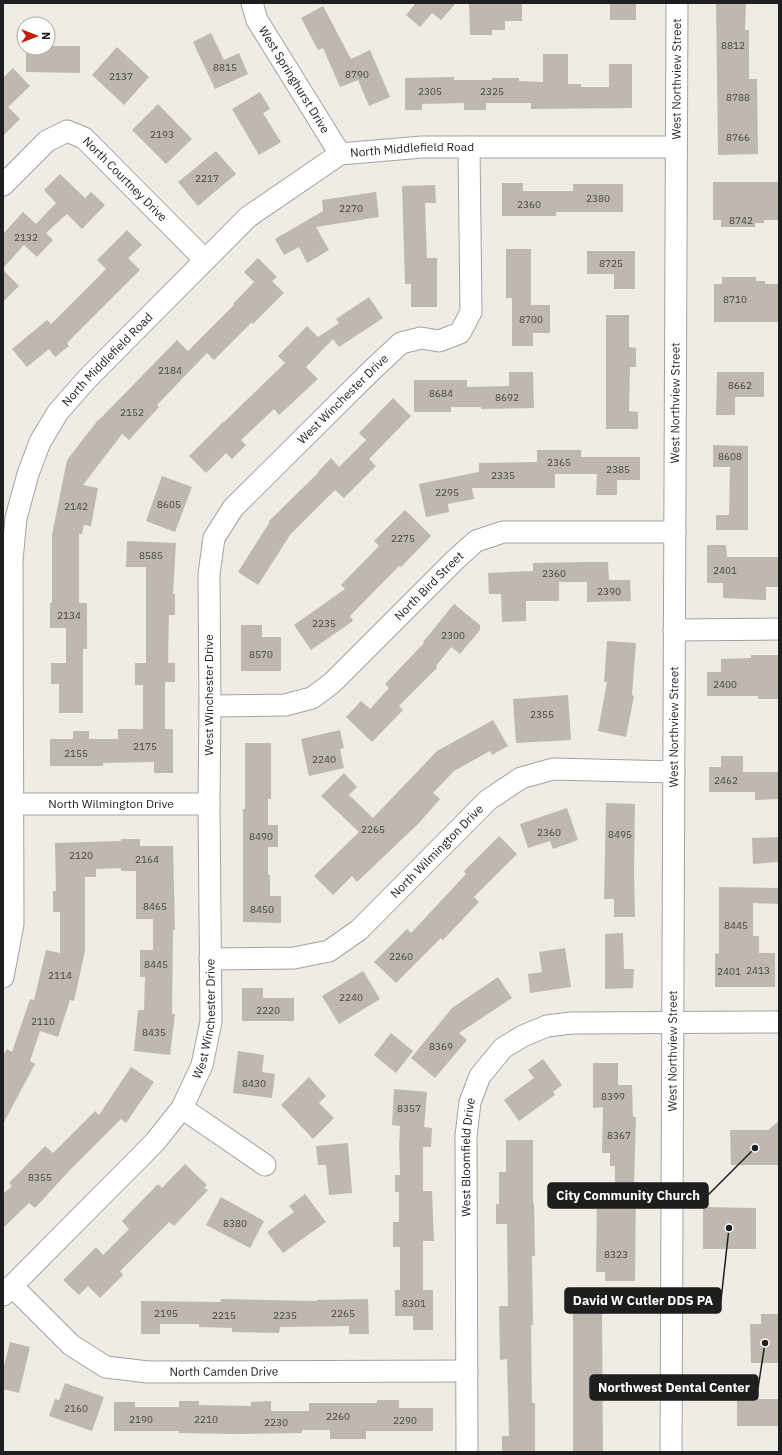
<svg xmlns="http://www.w3.org/2000/svg" width="782" height="1455" font-family="'IBM Plex Sans',sans-serif">
	<style>
		.building { fill: #bfb8b1 }
		.lines { fill: none; stroke-linecap: round; stroke-linejoin: round }
		.minor-casing { stroke: #a2a2a2; stroke-width: 23 }
		.minor { stroke: #fff; stroke-width: 21 }
		.labels { text-anchor: middle; stroke-width: 3; stroke-linejoin: round; paint-order: stroke }
		.number-label { font-size: 10px; fill: #464443 }
		.street-label { font-size: 12px; fill: #1e1e1e; stroke: #fff }
		.leader { fill: none; stroke: #1e1e1e; stroke-width: 1.5 }
		.callout-dot { fill: #1e1e1e; stroke: #fff; stroke-width: 1.5 }
		.callout { fill: #1e1e1e; stroke: #1e1e1e; stroke-width: 1.5 }
		.callout-label { font-size: 13px; text-anchor: middle; font-weight: bold; fill: #fff }
	</style>
	<rect width="100%" height="100%" fill="#eeece4"/>
	<g class="building">
		<polygon points="416,3 456,3 441,20 432,13 420,27 406,15"/>
		<polygon points="469,3 522,3 522,21 505,21 505,30 492,30 492,35 470,35"/>
		<rect x="610" y="3" width="26" height="17"/>
		<polygon points="716,3 746,3 745,30 749,30 749,79 757,79 758,154 718,155"/>
		<polygon points="323,6 351,59 370,50 390,97 369,106 358,80 340,87 323,48 318,50 301,18"/>
		<polygon points="211,33 224,60 239,53 248,74 215,89 193,42"/>
		<polygon points="48,46 80,46 80,73 26,72 26,48 48,48"/>
		<polygon points="117,47 149,77 124,105 92,75"/>
		<polygon points="543,54 568,54 568,84 581,84 581,87 609,87 609,64 632,64 632,108 531,109 531,103 486,103 486,110 464,110 464,103 422,104 422,110 405,110 405,78 454,77 454,80 492,80 492,78 519,78 519,81 543,82"/>
		<polygon points="13,68 30,86 8,107 20,119 3,136 3,78"/>
		<polygon points="260,92 270,109 263,113 281,142 259,155 232,109"/>
		<polygon points="158,104 192,139 166,164 132,130"/>
		<polygon points="216,151 236,174 198,206 178,182"/>
		<polygon points="60,174 85,198 91,192 105,205 82,229 67,214 46,233 53,240 37,257 24,245 3,268 3,234 23,212 36,224 56,203 44,190"/>
		<polygon points="713,182 779,182 779,220 764,220 764,223 755,223 755,227 721,227 721,220 713,220"/>
		<polygon points="502,183 523,183 523,191 573,191 573,184 623,184 623,212 556,212 556,216 502,216"/>
		<polygon points="435,185 436,203 425,203 427,258 437,258 437,307 411,307 411,284 405,284 402,186"/>
		<polygon points="376,192 379,217 316,227 329,250 307,263 299,247 284,255 275,239 323,211 322,200"/>
		<polygon points="127,230 142,245 128,258 140,270 67,343 69,346 55,357 49,349 27,367 12,349 47,320 51,324 106,269 97,260"/>
		<polygon points="506,249 531,249 531,305 550,305 550,333 533,333 533,346 512,346 512,298 506,298"/>
		<polygon points="587,251 635,251 635,289 614,289 614,274 587,274"/>
		<polygon points="258,258 277,277 272,281 284,293 253,324 252,322 214,360 207,353 157,405 159,407 129,440 122,434 83,485 98,488 91,526 84,525 82,534 79,534 79,603 87,603 87,649 83,649 83,713 59,713 59,684 51,684 51,663 66,663 66,628 50,628 50,603 52,603 52,535 67,460 98,420 98,421 177,340 188,351 234,305 233,304 254,282 244,272"/>
		<polygon points="3,270 19,286 3,302"/>
		<polygon points="722,277 756,277 756,281 765,281 765,284 779,284 779,322 714,322 714,284 722,284"/>
		<polygon points="369,297 383,318 339,347 333,339 306,367 318,379 279,415 274,409 241,440 246,445 232,459 226,453 206,473 189,456 223,422 224,422 285,363 278,356 307,326 318,337 339,323 336,319"/>
		<polygon points="606,315 629,315 629,347 636,348 636,367 630,367 629,411 638,412 638,429 606,429"/>
		<polygon points="509,372 533,372 534,408 481,409 481,407 451,407 451,412 414,412 414,380 467,380 467,387 509,386"/>
		<polygon points="717,372 764,372 764,397 735,397 735,415 716,415"/>
		<polygon points="393,398 411,416 369,459 376,466 344,498 335,490 290,535 258,585 238,572 269,523 269,521 318,473 318,472 331,458 339,467 366,440 359,433"/>
		<polygon points="713,445 748,446 748,530 716,530 716,515 729,515 730,467 713,467"/>
		<polygon points="537,450 581,450 581,457 640,457 640,480 617,480 617,495 596,495 597,474 555,474 555,488 472,488 474,499 448,504 449,512 426,517 419,484 479,472 479,463 537,462"/>
		<polygon points="162,476 192,487 175,532 146,521"/>
		<polygon points="405,510 431,536 401,567 399,566 350,616 353,621 311,650 294,625 345,589 341,585 379,546 374,541"/>
		<polygon points="127,541 176,543 173,594 175,594 175,615 169,615 168,663 175,663 175,682 165,682 165,729 173,729 173,773 154,773 154,762 103,763 103,766 50,766 50,739 73,739 73,731 89,731 89,739 118,739 118,729 143,729 143,685 135,685 135,663 146,663 146,567 126,567"/>
		<polygon points="707,545 726,545 727,557 779,557 779,587 766,587 766,600 723,598 723,583 707,583"/>
		<polygon points="586,562 608,562 609,580 630,580 631,601 587,602 587,582 559,582 559,601 526,601 526,621 502,622 501,594 489,594 488,573 533,571 533,563"/>
		<polygon points="454,604 480,625 480,630 460,654 451,647 436,666 437,668 399,706 403,710 372,742 346,717 361,701 370,709 389,688 385,684 424,643 423,642"/>
		<polygon points="241,625 262,625 262,637 281,637 281,671 241,671"/>
		<polygon points="607,641 636,643 632,695 634,696 626,737 598,731 607,682 604,682"/>
		<polygon points="751,655 779,655 779,699 758,699 758,696 707,696 707,672 721,672 721,659 751,658"/>
		<polygon points="568,695 571,740 516,743 513,699"/>
		<polygon points="493,720 508,746 492,755 490,751 454,771 433,793 440,799 419,823 357,882 352,876 333,895 314,876 359,832 321,796 344,773 357,787 349,795 373,818 437,751"/>
		<polygon points="340,730 344,748 340,749 344,768 309,776 301,739"/>
		<polygon points="245,743 271,743 271,799 268,799 268,825 278,825 278,847 268,847 268,875 270,875 270,896 281,896 281,923 243,922 243,809 245,809"/>
		<polygon points="721,756 743,756 743,772 779,772 779,799 755,800 755,792 709,792 709,767 721,767"/>
		<polygon points="606,803 635,804 634,872 635,917 614,917 614,899 604,899"/>
		<polygon points="567,808 578,840 553,849 550,841 528,848 520,824"/>
		<polygon points="499,836 517,854 474,897 479,902 443,940 441,938 396,983 374,962 407,929 411,933 466,874 464,871"/>
		<polygon points="779,837 779,862 753,864 752,838"/>
		<polygon points="121,839 140,839 140,846 173,846 175,930 173,930 172,1014 175,1014 170,1055 134,1051 138,1010 144,1010 145,977 140,977 140,950 153,950 153,919 136,919 136,871 121,871 121,868 96,869 96,877 85,877 85,951 74,1001 70,1000 58,1037 40,1031 30,1061 35,1064 3,1124 3,1056 7,1049 12,1052 30,999 34,1000 46,950 60,953 60,912 53,912 53,891 56,891 55,843 121,841"/>
		<polygon points="719,887 779,888 779,904 753,903 753,936 759,936 759,953 775,953 775,987 715,987 715,954 719,953"/>
		<polygon points="623,933 624,969 634,969 633,988 605,989 605,934"/>
		<polygon points="565,948 571,987 530,993 528,974 542,972 539,952"/>
		<polygon points="363,971 380,999 339,1024 322,996"/>
		<polygon points="498,977 512,998 459,1033 467,1040 435,1078 411,1058 452,1008"/>
		<polygon points="242,988 263,988 263,998 294,998 294,1021 242,1021"/>
		<polygon points="391,1033 413,1051 396,1073 374,1055"/>
		<polygon points="238,1051 264,1055 262,1072 275,1074 272,1098 233,1093"/>
		<polygon points="543,1059 562,1085 553,1092 555,1095 519,1121 504,1100 534,1078 528,1070"/>
		<polygon points="593,1063 618,1063 618,1085 632,1085 633,1117 636,1117 634,1183 636,1183 635,1281 605,1281 605,1272 596,1272 597,1197 615,1197 615,1166 610,1166 610,1153 602,1153 603,1107 593,1108"/>
		<polygon points="131,1067 154,1082 126,1123 121,1119 70,1170 35,1208 29,1203 3,1228 3,1194 12,1186 9,1183 45,1146 53,1153 95,1111 99,1115"/>
		<polygon points="309,1077 326,1096 319,1103 334,1118 313,1139 281,1105"/>
		<polygon points="394,1089 427,1092 424,1127 432,1128 431,1147 423,1147 423,1191 432,1191 434,1241 423,1241 423,1290 433,1290 433,1330 413,1330 413,1316 395,1316 395,1290 400,1290 400,1247 393,1247 393,1222 399,1222 399,1192 395,1192 395,1175 400,1175 399,1145 400,1126 392,1125"/>
		<polygon points="779,1121 779,1165 731,1165 730,1130 768,1130"/>
		<polygon points="506,1140 533,1140 533,1203 534,1203 535,1256 532,1256 533,1325 531,1325 532,1403 535,1403 535,1452 502,1452 502,1436 509,1436 507,1359 500,1360 499,1306 508,1306 507,1224 496,1224 496,1204 499,1204 499,1172 506,1172"/>
		<polygon points="348,1143 352,1193 329,1195 326,1165 318,1165 316,1146"/>
		<polygon points="185,1164 207,1185 204,1188 208,1190 174,1226 169,1222 120,1271 123,1275 100,1298 88,1286 79,1295 63,1280 96,1247 103,1255 129,1229 122,1221 158,1184 162,1188"/>
		<polygon points="305,1194 326,1222 283,1253 267,1232 294,1212 289,1206"/>
		<polygon points="221,1197 264,1221 250,1248 206,1225"/>
		<polygon points="703,1207 756,1208 756,1249 703,1249"/>
		<polygon points="221,1299 317,1301 317,1300 368,1299 369,1334 349,1334 349,1326 280,1327 279,1333 232,1332 232,1328 199,1327 199,1324 160,1324 160,1334 141,1334 141,1301 220,1302"/>
		<polygon points="573,1309 602,1309 603,1452 573,1452"/>
		<polygon points="761,1314 779,1314 779,1363 751,1363 750,1324 761,1324"/>
		<polygon points="10,1342 30,1347 19,1393 3,1389 3,1370"/>
		<polygon points="65,1383 104,1397 92,1431 49,1416 55,1399 59,1400"/>
		<rect x="737" y="1399" width="42" height="27"/>
		<polygon points="377,1400 399,1400 399,1408 433,1408 433,1431 366,1431 366,1439 330,1439 330,1430 302,1430 302,1433 233,1434 179,1433 179,1431 114,1431 114,1402 135,1402 135,1407 179,1407 179,1401 199,1401 199,1405 251,1406 251,1402 271,1401 271,1411 309,1411 309,1403 377,1403"/>
	</g>
	<g class="lines">
		<g class="minor-casing">
			<g id="minor">
				<path id="s1" d="M252,3L257,20L340,154"/>
				<path id="s2" d="M3,185L47,141L67,131L84,138L205,260"/>
				<polyline points="674,630 779,629"/>
				<path id="s3" d="M210,706L285,705L312,698L332,683L455,560L476,541L503,532H675"/>
				<path id="s4" d="M13,804H209"/>
				<path id="s5" d="M210,959L294,958L329,951L359,930L488,800L521,778L553,769L674,772"/>
				<path id="s6" d="M3,977L13,924L12,560L16,518L28,474L40,442L58,412L87,379L248,217L340,154L422,147H676"/>
				<polyline points="182,1108 265,1165"/>
				<path id="s7" d="M12,1286L71,1345L106,1367L148,1372L467,1371"/>
				<path id="s8" d="M3,1295L155,1142L182,1108L202,1065L211,1022L209,804L210,706L209,574L214,538L233,508L371,371L401,343L421,338L439,341L460,333L471,312L469,147"/>
				<path id="s9" d="M467,1452L466,1136L470,1102L480,1076L503,1048L523,1036L547,1026L572,1023L779,1022"/>
				<path id="s10" d="M671,1452L677,3"/>
			</g>
		</g>
		<use href="#minor" class="minor"/>
	</g>
	<g class="labels">
		<g class="number-label">
			<text x="733" y="49">8812</text>
			<text x="225" y="71">8815</text>
			<text x="357" y="78">8790</text>
			<text x="121" y="80">2137</text>
			<text x="430" y="95">2305</text>
			<text x="492" y="95">2325</text>
			<text x="738" y="101">8788</text>
			<text x="162" y="138">2193</text>
			<text x="738" y="141">8766</text>
			<text x="207" y="182">2217</text>
			<text x="598" y="202">2380</text>
			<text x="529" y="208">2360</text>
			<text x="351" y="212">2270</text>
			<text x="741" y="224">8742</text>
			<text x="26" y="241">2132</text>
			<text x="611" y="267">8725</text>
			<text x="735" y="303">8710</text>
			<text x="531" y="323">8700</text>
			<text x="170" y="374">2184</text>
			<text x="740" y="389">8662</text>
			<text x="441" y="397">8684</text>
			<text x="507" y="401">8692</text>
			<text x="132" y="416">2152</text>
			<text x="730" y="460">8608</text>
			<text x="559" y="466">2365</text>
			<text x="618" y="473">2385</text>
			<text x="503" y="479">2335</text>
			<text x="447" y="496">2295</text>
			<text x="169" y="508">8605</text>
			<text x="76" y="510">2142</text>
			<text x="403" y="542">2275</text>
			<text x="151" y="559">8585</text>
			<text x="725" y="574">2401</text>
			<text x="554" y="577">2360</text>
			<text x="609" y="595">2390</text>
			<text x="69" y="619">2134</text>
			<text x="324" y="627">2235</text>
			<text x="453" y="639">2300</text>
			<text x="261" y="658">8570</text>
			<text x="725" y="688">2400</text>
			<text x="542" y="718">2355</text>
			<text x="145" y="750">2175</text>
			<text x="76" y="757">2155</text>
			<text x="324" y="763">2240</text>
			<text x="726" y="784">2462</text>
			<text x="373" y="833">2265</text>
			<text x="549" y="836">2360</text>
			<text x="620" y="838">8495</text>
			<text x="261" y="840">8490</text>
			<text x="81" y="859">2120</text>
			<text x="147" y="863">2164</text>
			<text x="155" y="910">8465</text>
			<text x="262" y="913">8450</text>
			<text x="736" y="929">8445</text>
			<text x="401" y="960">2260</text>
			<text x="156" y="968">8445</text>
			<text x="758" y="974">2413</text>
			<text x="729" y="975">2401</text>
			<text x="60" y="979">2114</text>
			<text x="351" y="1001">2240</text>
			<text x="268" y="1014">2220</text>
			<text x="43" y="1025">2110</text>
			<text x="154" y="1036">8435</text>
			<text x="441" y="1050">8369</text>
			<text x="254" y="1087">8430</text>
			<text x="613" y="1100">8399</text>
			<text x="409" y="1112">8357</text>
			<text x="619" y="1139">8367</text>
			<text x="40" y="1181">8355</text>
			<text x="235" y="1227">8380</text>
			<text x="616" y="1258">8323</text>
			<text x="414" y="1307">8301</text>
			<text x="166" y="1317">2195</text>
			<text x="343" y="1317">2265</text>
			<text x="224" y="1319">2215</text>
			<text x="285" y="1319">2235</text>
			<text x="76" y="1412">2160</text>
			<text x="338" y="1420">2260</text>
			<text x="141" y="1423">2190</text>
			<text x="206" y="1423">2210</text>
			<text x="405" y="1424">2290</text>
			<text x="276" y="1426">2230</text>
		</g>
		<g class="street-label">
			<text dy="4" stroke="none"><textPath href="#s1" startOffset="88">West Springhurst Drive</textPath></text>
			<text dy="4" stroke="none"><textPath href="#s10" startOffset="1373">West Northview Street</textPath></text>
			<text dy="4" stroke="none"><textPath href="#s6" startOffset="1031">North Middlefield Road</textPath></text>
			<text dy="4" stroke="none"><textPath href="#s2" startOffset="161">North Courtney Drive</textPath></text>
			<text dy="4" stroke="none"><textPath href="#s6" startOffset="647">North Middlefield Road</textPath></text>
			<text dy="4" stroke="none"><textPath href="#s8" startOffset="1025">West Winchester Drive</textPath></text>
			<text dy="4" stroke="none"><textPath href="#s10" startOffset="1049">West Northview Street</textPath></text>
			<text dy="4" stroke="none"><textPath href="#s3" startOffset="265">North Bird Street</textPath></text>
			<text transform="translate(209 695) rotate(-90)" y="4">West Winchester Drive</text>
			<text dy="4" stroke="none"><textPath href="#s10" startOffset="725">West Northview Street</textPath></text>
			<text dy="4" stroke="none"><textPath href="#s4" startOffset="98">North Wilmington Drive</textPath></text>
			<text dy="4" stroke="none"><textPath href="#s5" startOffset="267">North Wilmington Drive</textPath></text>
			<text dy="4" stroke="none"><textPath href="#s8" startOffset="353">West Winchester Drive</textPath></text>
			<text dy="4" stroke="none"><textPath href="#s10" startOffset="401">West Northview Street</textPath></text>
			<text dy="4" stroke="none"><textPath href="#s9" startOffset="295">West Bloomfield Drive</textPath></text>
			<text dy="4" stroke="none"><textPath href="#s7" startOffset="243">North Camden Drive</textPath></text>
		</g>
	</g>
	<path class="leader" d="M755 1148L708 1195M729 1228L721 1300M765 1343L758 1388"/>
	<g class="callout-dot">
		<circle cx="755" cy="1148" r="4"/>
		<circle cx="729" cy="1228" r="4"/>
		<circle cx="765" cy="1343" r="4"/>
	</g>
	<g class="callout">
		<rect x="548" y="1183" width="160" height="25" rx="4"/>
		<rect x="565" y="1288" width="156" height="25" rx="4"/>
		<rect x="590" y="1375" width="168" height="25" rx="4"/>
	</g>
	<g class="callout-label">
		<text x="628" y="1200">City Community Church</text>
		<text x="643" y="1305">David W Cutler DDS PA</text>
		<text x="674" y="1392">Northwest Dental Center</text>
	</g>
	<rect width="782" height="1455" fill="none" stroke="#1e1e1e" stroke-width="8"/>
	<g transform="translate(36 36) rotate(90)"><circle r="19" fill="#ffffff" stroke="#a5a5a5"/>
	<path d="M0-3L7 15L0 10L-7 15Z" fill="#c11b0a"/>
	<text y="-6" font-size="11" font-weight="bold" text-anchor="middle" fill="#1e1e1e">N</text>
	</g>
</svg>
